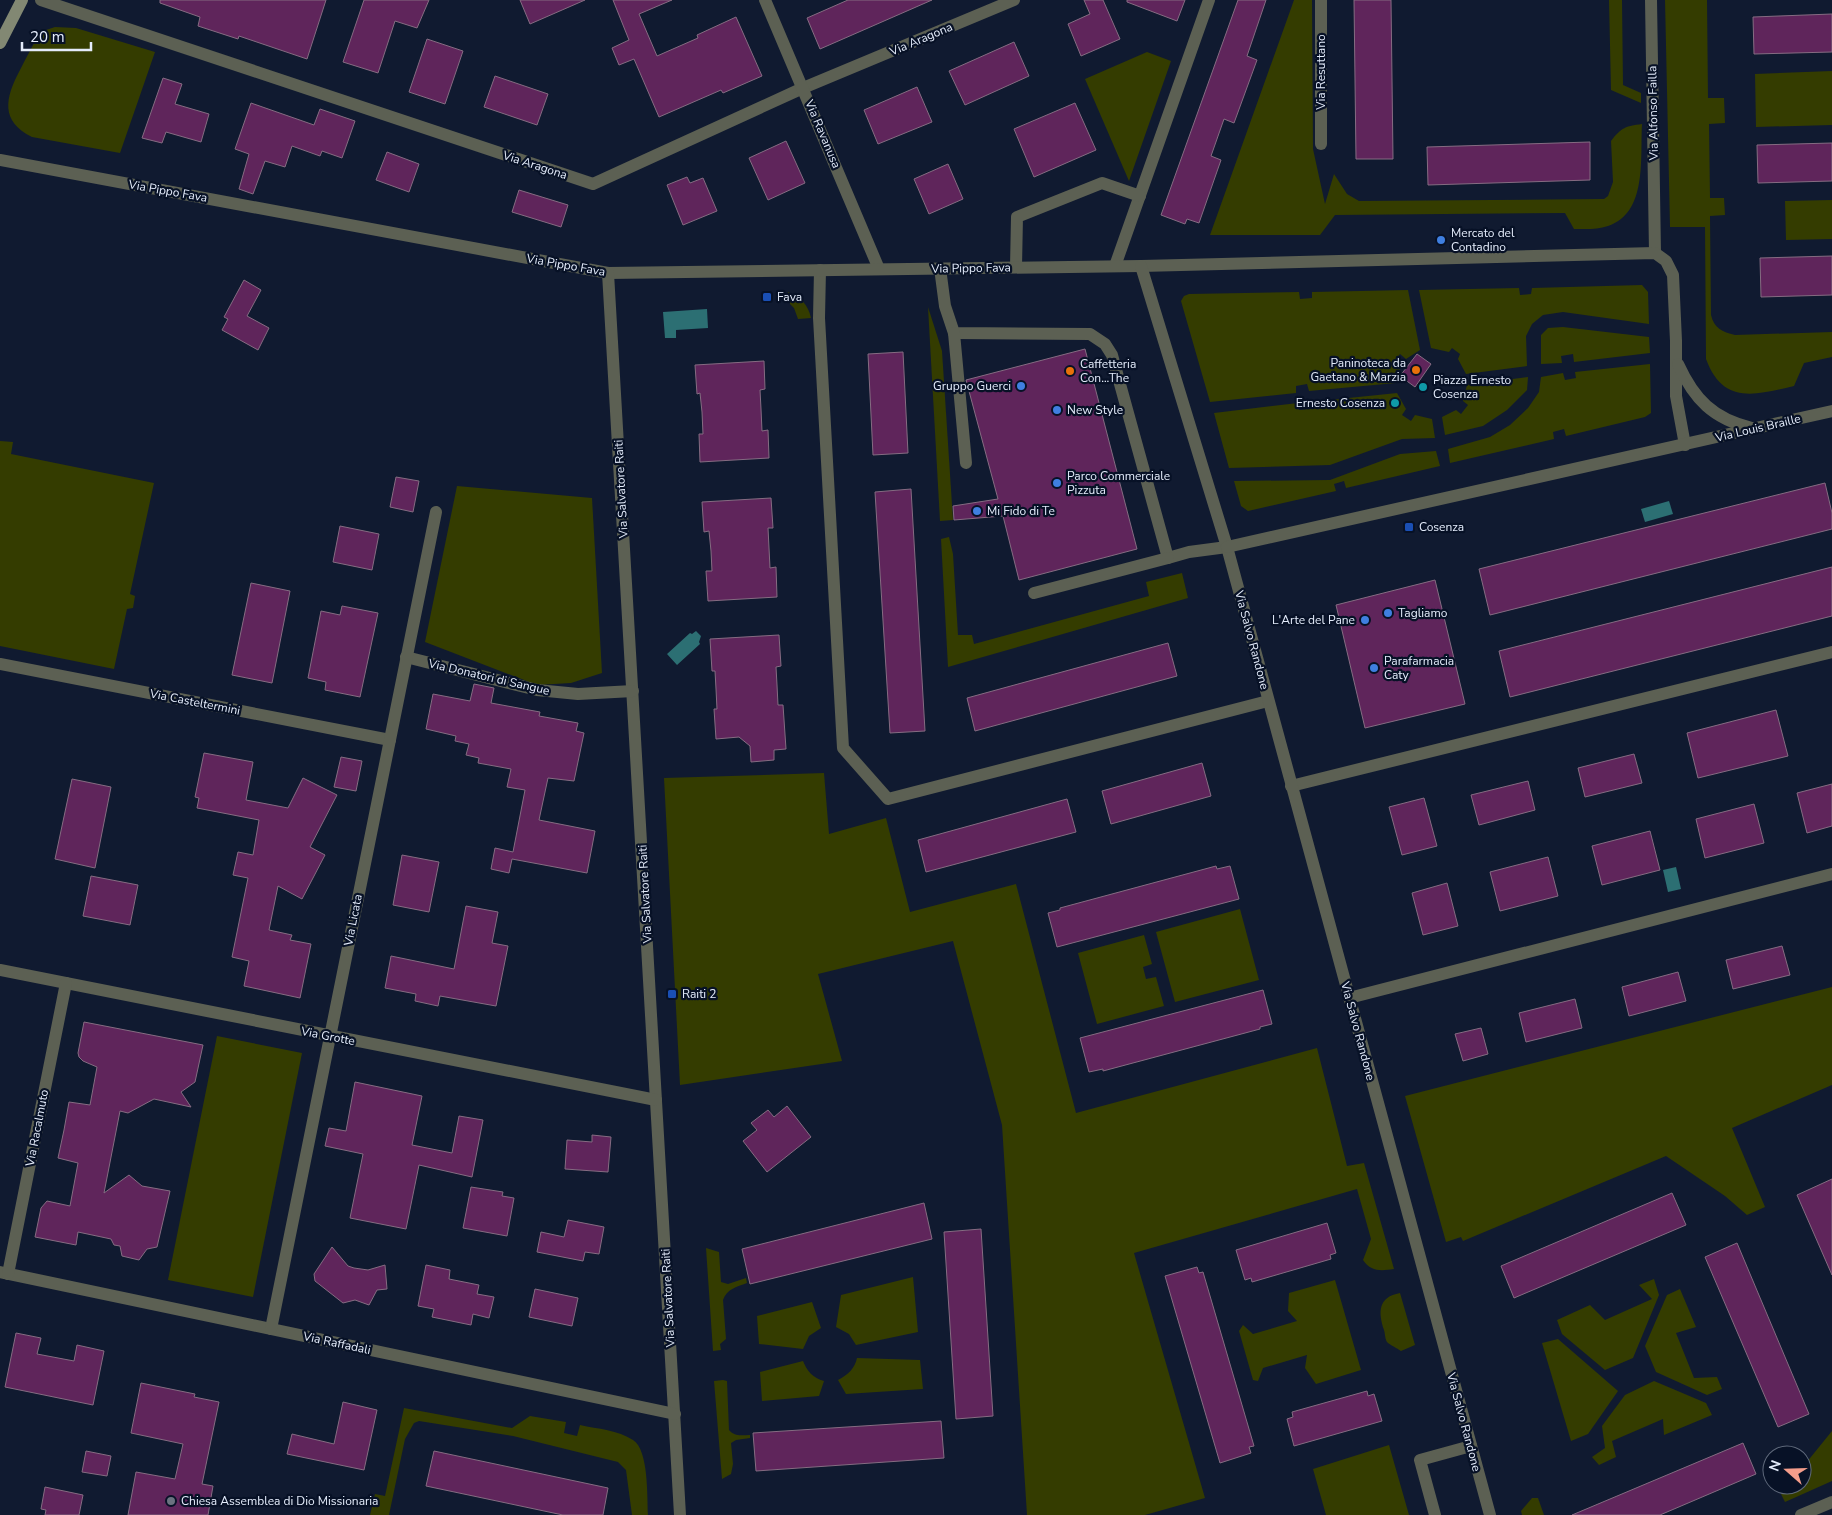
<svg xmlns="http://www.w3.org/2000/svg" width="1832" height="1515" font-family="'Nunito Sans',sans-serif">
	<style>
		.green { fill: #343c00 }
		.water { fill: #2c6f73 }
		.building { fill: #5f255b; stroke: #856c82 }
		.lines { fill: none; stroke-linecap: round; stroke-linejoin: round }
		.lane { stroke: #5c6053; stroke-width: 12 }
		.street { stroke: #5c6053; stroke-width: 12 }
		.secondary { stroke: #828873; stroke-width: 12 }
		.shop-dot { fill: #3f7fe0; stroke: #071126; stroke-width: 2 }
		.transit-dot { fill: #1a4fb4; stroke: #071126; stroke-width: 2 }
		.food-dot { fill: #e8710a; stroke: #071126; stroke-width: 2 }
		.culture-dot { fill: #0f9aa8; stroke: #071126; stroke-width: 2 }
		.worship-dot { fill: #6b7280; stroke: #071126; stroke-width: 2 }
		.labels { text-anchor: middle; stroke-width: 4.5; stroke-linejoin: round; paint-order: stroke }
		.street-label { font-size: 12px; fill: #e4ecfb; stroke: #071126 }
		.poi-label { font-size: 12px; fill: #e4ecfb; stroke: #071126; text-anchor: start }
	</style>
	<rect width="100%" height="100%" fill="#101a30"/>
	<g class="green">
		<path d="M1294,0H1312L1313,149L1325,204L1334,174L1347,194L1359,201L1604,199L1608,196L1613,182L1611,141C1621,128 1625,126 1642,124C1640,157 1648,213 1608,226C1597,230 1585,229 1574,229L1565,213L1335,215L1320,235H1210Z"/>
		<polygon points="1609,0 1622,0 1623,85 1641,93 1641,103 1611,90"/>
		<path d="M1665,0H1707L1708,98H1724L1725,123L1709,124L1710,198H1724L1725,215L1710,216L1711,315C1714,328 1722,332 1735,335L1832,332V357L1804,363L1794,386C1755,395 1723,405 1706,359L1705,227H1670Z"/>
		<path d="M55,27L76,28L155,52L120,153L32,137C0,121 5,98 20,70C26,58 33,45 40,32Z"/>
		<polygon points="1147,52 1171,61 1129,181 1085,79"/>
		<polygon points="1832,71 1832,125 1756,127 1755,74"/>
		<polygon points="1832,200 1832,239 1786,240 1785,201"/>
		<polygon points="1642,285 1648,292 1649,324 1563,312 1543,315 1532,324 1526,336 1527,366 1466,374 1458,359 1460,354 1452,348 1449,352 1431,348 1419,290 1519,288 1520,295 1531,294 1532,288"/>
		<polygon points="1408,290 1420,350 1406,359 1400,354 1393,363 1400,368 1396,383 1309,391 1307,384 1296,386 1296,393 1210,402 1181,301 1184,296 1189,294 1299,292 1300,299 1312,298 1312,292"/>
		<path d="M788,292C801,298 808,304 811,318L798,319L794,308L790,304Z"/>
		<polygon points="928,307 942,351 953,520 940,521"/>
		<polygon points="1563,327 1649,337 1650,353 1574,362 1573,354 1561,356 1562,363 1541,364 1541,335 1548,328"/>
		<polygon points="1650,364 1651,413 1645,417 1566,436 1564,429 1553,432 1554,439 1450,463 1448,449 1490,437 1510,425 1528,408 1539,392 1541,377 1563,373 1565,380 1576,378 1575,372"/>
		<polygon points="1528,377 1527,390 1507,410 1483,426 1445,435 1442,417 1456,410 1461,414 1468,405 1463,401 1467,385"/>
		<polygon points="1397,393 1406,409 1402,415 1411,421 1415,415 1432,419 1435,438 1402,439 1330,465 1229,468 1214,413 1298,403 1299,410 1311,409 1310,402"/>
		<polygon points="0,441 13,442 11,454 154,483 130,594 135,596 133,608 127,609 114,669 0,646"/>
		<polygon points="1436,451 1440,466 1346,488 1344,481 1334,484 1336,491 1248,511 1241,506 1234,481 1330,480 1400,454"/>
		<polygon points="457,486 592,498 602,673 571,683 537,685 425,642"/>
		<polygon points="949,537 953,554 958,635 972,635 974,644 1149,596 1146,582 1182,573 1188,598 948,667 941,539"/>
		<path d="M824,773L829,834L886,818L910,912L1016,884L1076,1113L1317,1048L1347,1166L1364,1163L1394,1269C1381,1271 1371,1272 1363,1260L1371,1239L1357,1189L1134,1253L1205,1498L1145,1515H1027L1002,1125L953,941L818,974L842,1061L680,1085L664,778Z"/>
		<polygon points="1240,909 1259,980 1175,1002 1156,932"/>
		<polygon points="1144,935 1152,964 1143,967 1146,979 1156,977 1164,1006 1097,1024 1078,953"/>
		<polygon points="1832,987 1832,1085 1732,1128 1765,1207 1747,1215 1725,1196 1666,1156 1463,1241 1461,1237 1446,1242 1405,1096"/>
		<polygon points="217,1036 302,1053 253,1297 168,1280"/>
		<path d="M706,1248L719,1252L721,1282L728,1284L746,1278L747,1283C736,1287 727,1289 723,1300L726,1339L720,1344L721,1350L713,1351Z"/>
		<polygon points="913,1277 918,1332 856,1345 849,1334 836,1327 841,1295"/>
		<polygon points="1654,1279 1659,1295 1633,1358 1605,1370 1562,1334 1557,1320 1590,1305 1605,1320 1652,1299 1639,1285"/>
		<polygon points="1335,1280 1361,1370 1316,1384 1305,1368 1307,1355 1263,1368 1258,1381 1253,1380 1239,1331 1243,1325 1253,1334 1297,1321 1288,1311 1289,1293"/>
		<polygon points="1680,1289 1696,1327 1676,1333 1694,1378 1717,1377 1722,1389 1707,1395 1656,1372 1645,1346 1667,1295"/>
		<path d="M1400,1293L1415,1345L1401,1351C1397,1348 1390,1345 1387,1342C1385,1339 1385,1333 1384,1330C1378,1312 1378,1297 1400,1293Z"/>
		<polygon points="812,1302 821,1328 809,1336 803,1349 759,1344 757,1316"/>
		<polygon points="1558,1339 1618,1391 1588,1434 1571,1441 1542,1343"/>
		<path d="M857,1358L920,1360L923,1389L846,1394L838,1380C848,1375 855,1368 857,1358Z"/>
		<path d="M803,1361C807,1371 813,1378 824,1381L819,1396L762,1401L760,1372Z"/>
		<path d="M723,1380L727,1381L729,1430C735,1437 741,1435 750,1435V1438L736,1440L731,1443L733,1464L731,1474L722,1479L714,1381Z"/>
		<polygon points="1654,1381 1706,1403 1712,1415 1664,1435 1663,1419 1612,1441 1616,1457 1599,1465 1592,1457 1605,1448 1602,1426 1625,1395"/>
		<path d="M404,1408L512,1428L530,1416L566,1422L564,1433L577,1436L580,1425C598,1429 618,1430 633,1440C649,1450 647,1497 648,1515H632L626,1470L618,1462L513,1436L419,1421L414,1423L405,1439L389,1515H370L375,1494L385,1496Z"/>
		<polygon points="1832,1431 1832,1481 1785,1502 1781,1494 1788,1485 1802,1485 1802,1468"/>
		<polygon points="1389,1445 1409,1515 1326,1515 1313,1469"/>
		<polygon points="1532,1498 1538,1498 1544,1515 1522,1515 1521,1511"/>
	</g>
	<g class="water">
		<polygon points="707,309 708,328 676,330 676,338 665,338 663,312"/>
		<polygon points="1669,501 1673,514 1645,522 1641,509"/>
		<polygon points="696,631 701,636 699,642 700,644 677,665 667,654 690,633 692,634"/>
		<polygon points="1676,867 1681,889 1668,892 1663,870"/>
	</g>
	<g class="building">
		<polygon points="160,0 326,0 307,59 239,36 238,39 198,26 200,17 160,3"/>
		<polygon points="364,0 429,0 417,28 395,21 378,73 343,62"/>
		<polygon points="520,0 585,0 530,24"/>
		<polygon points="613,0 672,0 639,14 657,56 698,38 697,35 736,17 762,76 723,93 721,90 659,117 634,59 619,65 612,48 629,40"/>
		<polygon points="848,0 932,0 820,49 807,18"/>
		<polygon points="1084,0 1103,0 1120,39 1081,56 1068,24 1090,14"/>
		<polygon points="1127,0 1185,0 1177,21 1127,2"/>
		<polygon points="1238,0 1266,0 1247,56 1257,60 1234,123 1224,119 1211,156 1221,160 1199,223 1187,219 1185,224 1161,215"/>
		<polygon points="1354,0 1391,0 1393,159 1356,159"/>
		<polygon points="1832,14 1832,52 1754,54 1753,17"/>
		<polygon points="427,39 463,51 445,104 409,92"/>
		<polygon points="1014,42 1029,76 965,105 949,71"/>
		<polygon points="495,76 548,94 537,125 484,107"/>
		<polygon points="163,78 182,84 175,104 209,114 201,142 166,132 162,143 142,138"/>
		<polygon points="917,87 932,122 878,144 864,110"/>
		<polygon points="251,103 314,125 320,109 355,121 342,158 322,151 320,156 292,146 285,167 265,161 253,194 239,189 249,154 235,149"/>
		<polygon points="1075,103 1096,150 1034,177 1014,129"/>
		<polygon points="786,141 805,183 768,200 749,158"/>
		<polygon points="1590,142 1590,180 1428,185 1427,147"/>
		<polygon points="1832,143 1832,181 1758,183 1757,145"/>
		<polygon points="387,152 419,164 409,192 376,180"/>
		<polygon points="948,164 963,199 929,214 914,179"/>
		<polygon points="687,177 690,183 703,178 717,211 683,225 667,185"/>
		<polygon points="519,190 568,205 561,227 512,212"/>
		<polygon points="1832,256 1832,295 1761,297 1760,258"/>
		<polygon points="244,280 261,290 247,316 269,328 258,350 222,330 228,319 224,317"/>
		<polygon points="1085,349 1137,549 1019,580 1003,516 954,520 953,506 998,499 966,380"/>
		<polygon points="903,352 908,453 873,455 868,354"/>
		<polygon points="1417,354 1431,364 1415,387 1400,376"/>
		<polygon points="764,361 765,389 760,390 761,409 762,431 768,430 769,458 700,462 699,434 703,434 702,412 700,393 697,394 695,365"/>
		<polygon points="396,477 419,481 413,512 390,507"/>
		<polygon points="1825,483 1832,513 1832,529 1490,615 1479,569"/>
		<polygon points="911,489 925,731 890,733 875,492"/>
		<polygon points="771,498 773,528 768,528 770,568 776,567 777,597 708,601 706,571 712,571 711,551 709,531 704,532 702,502"/>
		<polygon points="340,526 379,534 372,570 333,562"/>
		<polygon points="1832,567 1832,616 1510,697 1499,651"/>
		<polygon points="1435,580 1465,704 1365,728 1336,605"/>
		<polygon points="251,583 290,591 272,683 232,675"/>
		<polygon points="342,606 378,613 360,697 325,690 326,682 308,678 321,611 340,615"/>
		<polygon points="779,635 781,666 776,667 777,685 778,705 783,705 786,749 774,750 774,760 751,762 750,746 739,737 716,739 714,709 717,709 716,689 715,671 712,671 710,639"/>
		<polygon points="1168,643 1177,676 975,731 967,698"/>
		<polygon points="474,684 494,688 491,703 540,712 539,716 578,723 576,731 584,733 574,781 548,778 539,820 595,831 587,873 512,859 509,873 491,869 495,848 513,852 525,790 507,787 511,769 478,763 479,758 466,755 469,744 455,741 456,736 426,729 433,694 470,701"/>
		<polygon points="1776,710 1788,756 1698,778 1687,733"/>
		<polygon points="204,753 253,762 246,800 288,808 303,778 337,795 310,847 325,855 302,899 278,886 269,930 292,935 290,940 311,944 300,998 244,986 249,961 232,957 248,878 233,875 238,852 253,855 259,820 197,808 199,798 195,797"/>
		<polygon points="1634,754 1642,783 1585,797 1578,768"/>
		<polygon points="341,757 362,761 356,791 334,787"/>
		<polygon points="1202,763 1211,796 1111,824 1102,791"/>
		<polygon points="72,779 111,787 95,868 55,859"/>
		<polygon points="1528,781 1535,810 1479,825 1471,795"/>
		<polygon points="1832,784 1832,826 1807,833 1797,793"/>
		<polygon points="1424,798 1437,846 1402,855 1389,807"/>
		<polygon points="1067,799 1076,832 926,872 918,840"/>
		<polygon points="1754,804 1764,843 1705,858 1696,819"/>
		<polygon points="1650,831 1660,870 1602,885 1592,846"/>
		<polygon points="402,855 439,862 429,912 393,905"/>
		<polygon points="1548,857 1558,896 1500,911 1490,872"/>
		<polygon points="1216,866 1217,869 1230,866 1239,899 1057,947 1048,913 1060,910 1060,908"/>
		<polygon points="91,876 138,885 130,925 83,916"/>
		<polygon points="1447,883 1458,926 1423,935 1412,893"/>
		<polygon points="466,906 498,912 492,943 508,946 496,1006 440,996 438,1006 415,1001 416,994 385,988 391,956 454,969"/>
		<polygon points="1782,946 1790,975 1733,989 1726,960"/>
		<polygon points="1678,972 1686,1001 1629,1016 1622,987"/>
		<polygon points="1263,990 1272,1024 1260,1027 1260,1029 1103,1071 1103,1069 1089,1072 1080,1038"/>
		<polygon points="1575,999 1582,1028 1526,1042 1519,1013"/>
		<polygon points="84,1022 203,1045 195,1082 181,1092 191,1107 154,1099 128,1113 120,1111 104,1193 129,1175 142,1186 170,1191 157,1247 147,1249 139,1260 122,1256 120,1246 114,1245 111,1239 78,1232 76,1245 35,1237 41,1208 47,1201 70,1206 78,1163 58,1158 64,1130 69,1102 90,1105 97,1067 83,1061 79,1057 78,1053"/>
		<polygon points="1481,1028 1488,1054 1463,1061 1455,1034"/>
		<polygon points="355,1082 422,1096 412,1145 452,1153 459,1116 483,1120 472,1177 419,1165 406,1229 350,1218 363,1154 325,1146 329,1128 346,1131"/>
		<polygon points="787,1106 811,1137 767,1172 743,1141 757,1130 751,1123 768,1110 774,1117"/>
		<polygon points="592,1135 611,1137 608,1172 565,1169 567,1140 592,1142"/>
		<polygon points="1832,1179 1832,1275 1797,1195"/>
		<polygon points="471,1187 503,1192 502,1196 514,1198 507,1236 463,1228"/>
		<polygon points="1672,1193 1686,1225 1514,1298 1501,1266"/>
		<polygon points="924,1203 932,1239 750,1284 742,1249"/>
		<polygon points="568,1220 604,1227 599,1254 585,1252 583,1261 537,1252 541,1232 564,1237"/>
		<polygon points="1327,1223 1336,1253 1330,1255 1331,1259 1252,1282 1251,1278 1245,1280 1236,1250"/>
		<polygon points="981,1229 993,1416 956,1419 944,1232"/>
		<polygon points="1737,1243 1809,1414 1778,1427 1705,1257"/>
		<polygon points="332,1247 348,1266 354,1268 368,1270 385,1265 387,1289 377,1290 369,1305 355,1300 343,1303 315,1281 314,1274"/>
		<polygon points="426,1265 450,1270 449,1279 479,1285 477,1294 494,1297 489,1318 473,1314 471,1325 432,1317 434,1309 418,1306"/>
		<polygon points="1197,1267 1199,1273 1203,1272 1254,1446 1249,1447 1251,1453 1220,1463 1165,1276"/>
		<polygon points="535,1289 578,1298 572,1326 529,1317"/>
		<polygon points="16,1333 41,1338 37,1354 74,1361 77,1345 104,1351 93,1405 5,1387"/>
		<polygon points="141,1383 195,1394 194,1397 219,1402 202,1484 213,1486 208,1515 128,1515 136,1472 175,1479 183,1444 131,1433"/>
		<polygon points="1367,1391 1368,1396 1374,1394 1382,1421 1294,1446 1287,1419 1293,1417 1292,1412"/>
		<polygon points="343,1402 377,1410 364,1470 287,1454 292,1434 334,1444"/>
		<polygon points="941,1421 944,1458 756,1471 753,1433"/>
		<polygon points="1743,1443 1756,1474 1660,1515 1572,1515"/>
		<polygon points="86,1451 111,1456 107,1476 82,1472"/>
		<polygon points="434,1451 608,1488 603,1515 563,1515 426,1486"/>
		<polygon points="45,1487 83,1495 79,1515 45,1515 46,1510 41,1509"/>
	</g>
	<g class="lines">
		<g class="lane">
			<polyline points="1115,266 1209,0"/>
			<polyline points="1016,267 1017,217 1102,183 1140,196"/>
			<polyline points="940,268 945,306 954,333 1090,334 1105,344 1112,355 1168,558 1189,552 1227,547"/>
			<polyline points="820,270 819,318 843,748 888,799 1268,701"/>
			<polyline points="954,333 966,463"/>
			<polyline points="1034,593 1168,558"/>
			<polyline points="1291,786 1832,652"/>
			<polyline points="1349,998 1832,874"/>
			<polyline points="1435,1515 1420,1460 1471,1446"/>
			<polyline points="1801,1515 1832,1502"/>
		</g>
		<g class="street">
			<polyline points="41,0 593,184 803,88 1014,0"/>
			<polyline points="765,0 879,269"/>
			<polyline points="1321,0 1321,144"/>
			<polyline points="1651,0 1655,253"/>
			<polyline points="0,160 608,273 1141,266 1655,253 1666,261 1673,275 1676,341 1676,396 1685,445"/>
			<polyline points="1141,266 1227,547 1490,1515"/>
			<polyline points="608,273 680,1515"/>
			<path d="M1678,364C1694,399 1713,419 1752,428"/>
			<polyline points="1227,547 1832,411"/>
			<polyline points="406,657 537,690 578,694 633,691"/>
			<polyline points="0,664 390,740"/>
			<polyline points="0,970 656,1100"/>
			<polyline points="0,1272 675,1414"/>
			<polyline points="8,1274 66,983"/>
			<polyline points="271,1329 436,512"/>
		</g>
		<polyline class="secondary" points="0,43 22,0"/>
	</g>
	<g class="shop-dot">
		<circle cx="1441" cy="240" r="5"/>
		<circle cx="1021" cy="386" r="5"/>
		<circle cx="1057" cy="410" r="5"/>
		<circle cx="1057" cy="483" r="5"/>
		<circle cx="977" cy="511" r="5"/>
		<circle cx="1388" cy="613" r="5"/>
		<circle cx="1365" cy="620" r="5"/>
		<circle cx="1374" cy="668" r="5"/>
	</g>
	<g class="transit-dot">
		<rect x="762" y="292" width="10" height="10" rx="2.5"/>
		<rect x="1404" y="522" width="10" height="10" rx="2.5"/>
		<rect x="667" y="989" width="10" height="10" rx="2.5"/>
	</g>
	<g class="food-dot">
		<circle cx="1416" cy="370" r="5"/>
		<circle cx="1070" cy="371" r="5"/>
	</g>
	<g class="culture-dot">
		<circle cx="1423" cy="387" r="5"/>
		<circle cx="1395" cy="403" r="5"/>
	</g>
	<circle class="worship-dot" cx="171" cy="1501" r="5"/>
	<g class="labels">
		<g class="street-label">
			<text transform="translate(921 39) rotate(-23)" y="4">Via Aragona</text>
			<text transform="translate(1321 72) rotate(-90)" y="4">Via Resuttano</text>
			<text transform="translate(1653 113) rotate(-91)" y="4">Via Alfonso Failla</text>
			<text transform="translate(823 134) rotate(67)" y="4">Via Ravanusa</text>
			<text transform="translate(535 165) rotate(18)" y="4">Via Aragona</text>
			<text transform="translate(168 191) rotate(10)" y="4">Via Pippo Fava</text>
			<text transform="translate(566 265) rotate(10)" y="4">Via Pippo Fava</text>
			<text transform="translate(971 268) rotate(-1)" y="4">Via Pippo Fava</text>
			<text transform="translate(1758 428) rotate(-13)" y="4">Via Louis Braille</text>
			<text transform="translate(621 489) rotate(-93)" y="4">Via Salvatore Raiti</text>
			<text transform="translate(1252 640) rotate(75)" y="4">Via Salvo Randone</text>
			<text transform="translate(489 677) rotate(13)" y="4">Via Donatori di Sangue</text>
			<text transform="translate(195 702) rotate(11)" y="4">Via Casteltermini</text>
			<text transform="translate(645 894) rotate(-93)" y="4">Via Salvatore Raiti</text>
			<text transform="translate(353 920) rotate(-79)" y="4">Via Licata</text>
			<text transform="translate(1358 1031) rotate(75)" y="4">Via Salvo Randone</text>
			<text transform="translate(328 1036) rotate(11)" y="4">Via Grotte</text>
			<text transform="translate(37 1128) rotate(-79)" y="4">Via Racalmuto</text>
			<text transform="translate(668 1298) rotate(-93)" y="4">Via Salvatore Raiti</text>
			<text transform="translate(337 1343) rotate(12)" y="4">Via Raffadali</text>
			<text transform="translate(1464 1422) rotate(75)" y="4">Via Salvo Randone</text>
		</g>
		<g class="poi-label">
			<text x="1451" y="237">Mercato del<tspan x="1451" dy="14">Contadino</tspan></text>
			<text x="777" y="301">Fava</text>
			<text x="1406" y="367" text-anchor="end">Paninoteca da<tspan x="1406" dy="14">Gaetano &amp; Marzia</tspan></text>
			<text x="1080" y="368">Caffetteria<tspan x="1080" dy="14">Con...The</tspan></text>
			<text x="1433" y="384">Piazza Ernesto<tspan x="1433" dy="14">Cosenza</tspan></text>
			<text x="1011" y="390" text-anchor="end">Gruppo Guerci</text>
			<text x="1385" y="407" text-anchor="end">Ernesto Cosenza</text>
			<text x="1067" y="414">New Style</text>
			<text x="1067" y="480">Parco Commerciale<tspan x="1067" dy="14">Pizzuta</tspan></text>
			<text x="987" y="515">Mi Fido di Te</text>
			<text x="1419" y="531">Cosenza</text>
			<text x="1398" y="617">Tagliamo</text>
			<text x="1355" y="624" text-anchor="end">L'Arte del Pane</text>
			<text x="1384" y="665">Parafarmacia<tspan x="1384" dy="14">Caty</tspan></text>
			<text x="682" y="998">Raiti 2</text>
			<text x="181" y="1505">Chiesa Assemblea di Dio Missionaria</text>
		</g>
	</g>
	<g transform="translate(1787 1470) rotate(290)"><circle r="24" fill="#071126" stroke="#5f697b"/>
	<path d="M0-4L9 19L0 12L-9 19Z" fill="#f49d8b"/>
	<text y="-8" font-size="14" font-weight="bold" text-anchor="middle" fill="#e4ecfb">N</text>
	</g>
	<path d="M22 42v8h69v-8" fill="none" stroke="#e4ecfb" stroke-width="2.5"/>
	<text x="30" y="42" font-size="15" fill="#e4ecfb" stroke="#071126" stroke-width="4" paint-order="stroke">20 m</text>
</svg>
